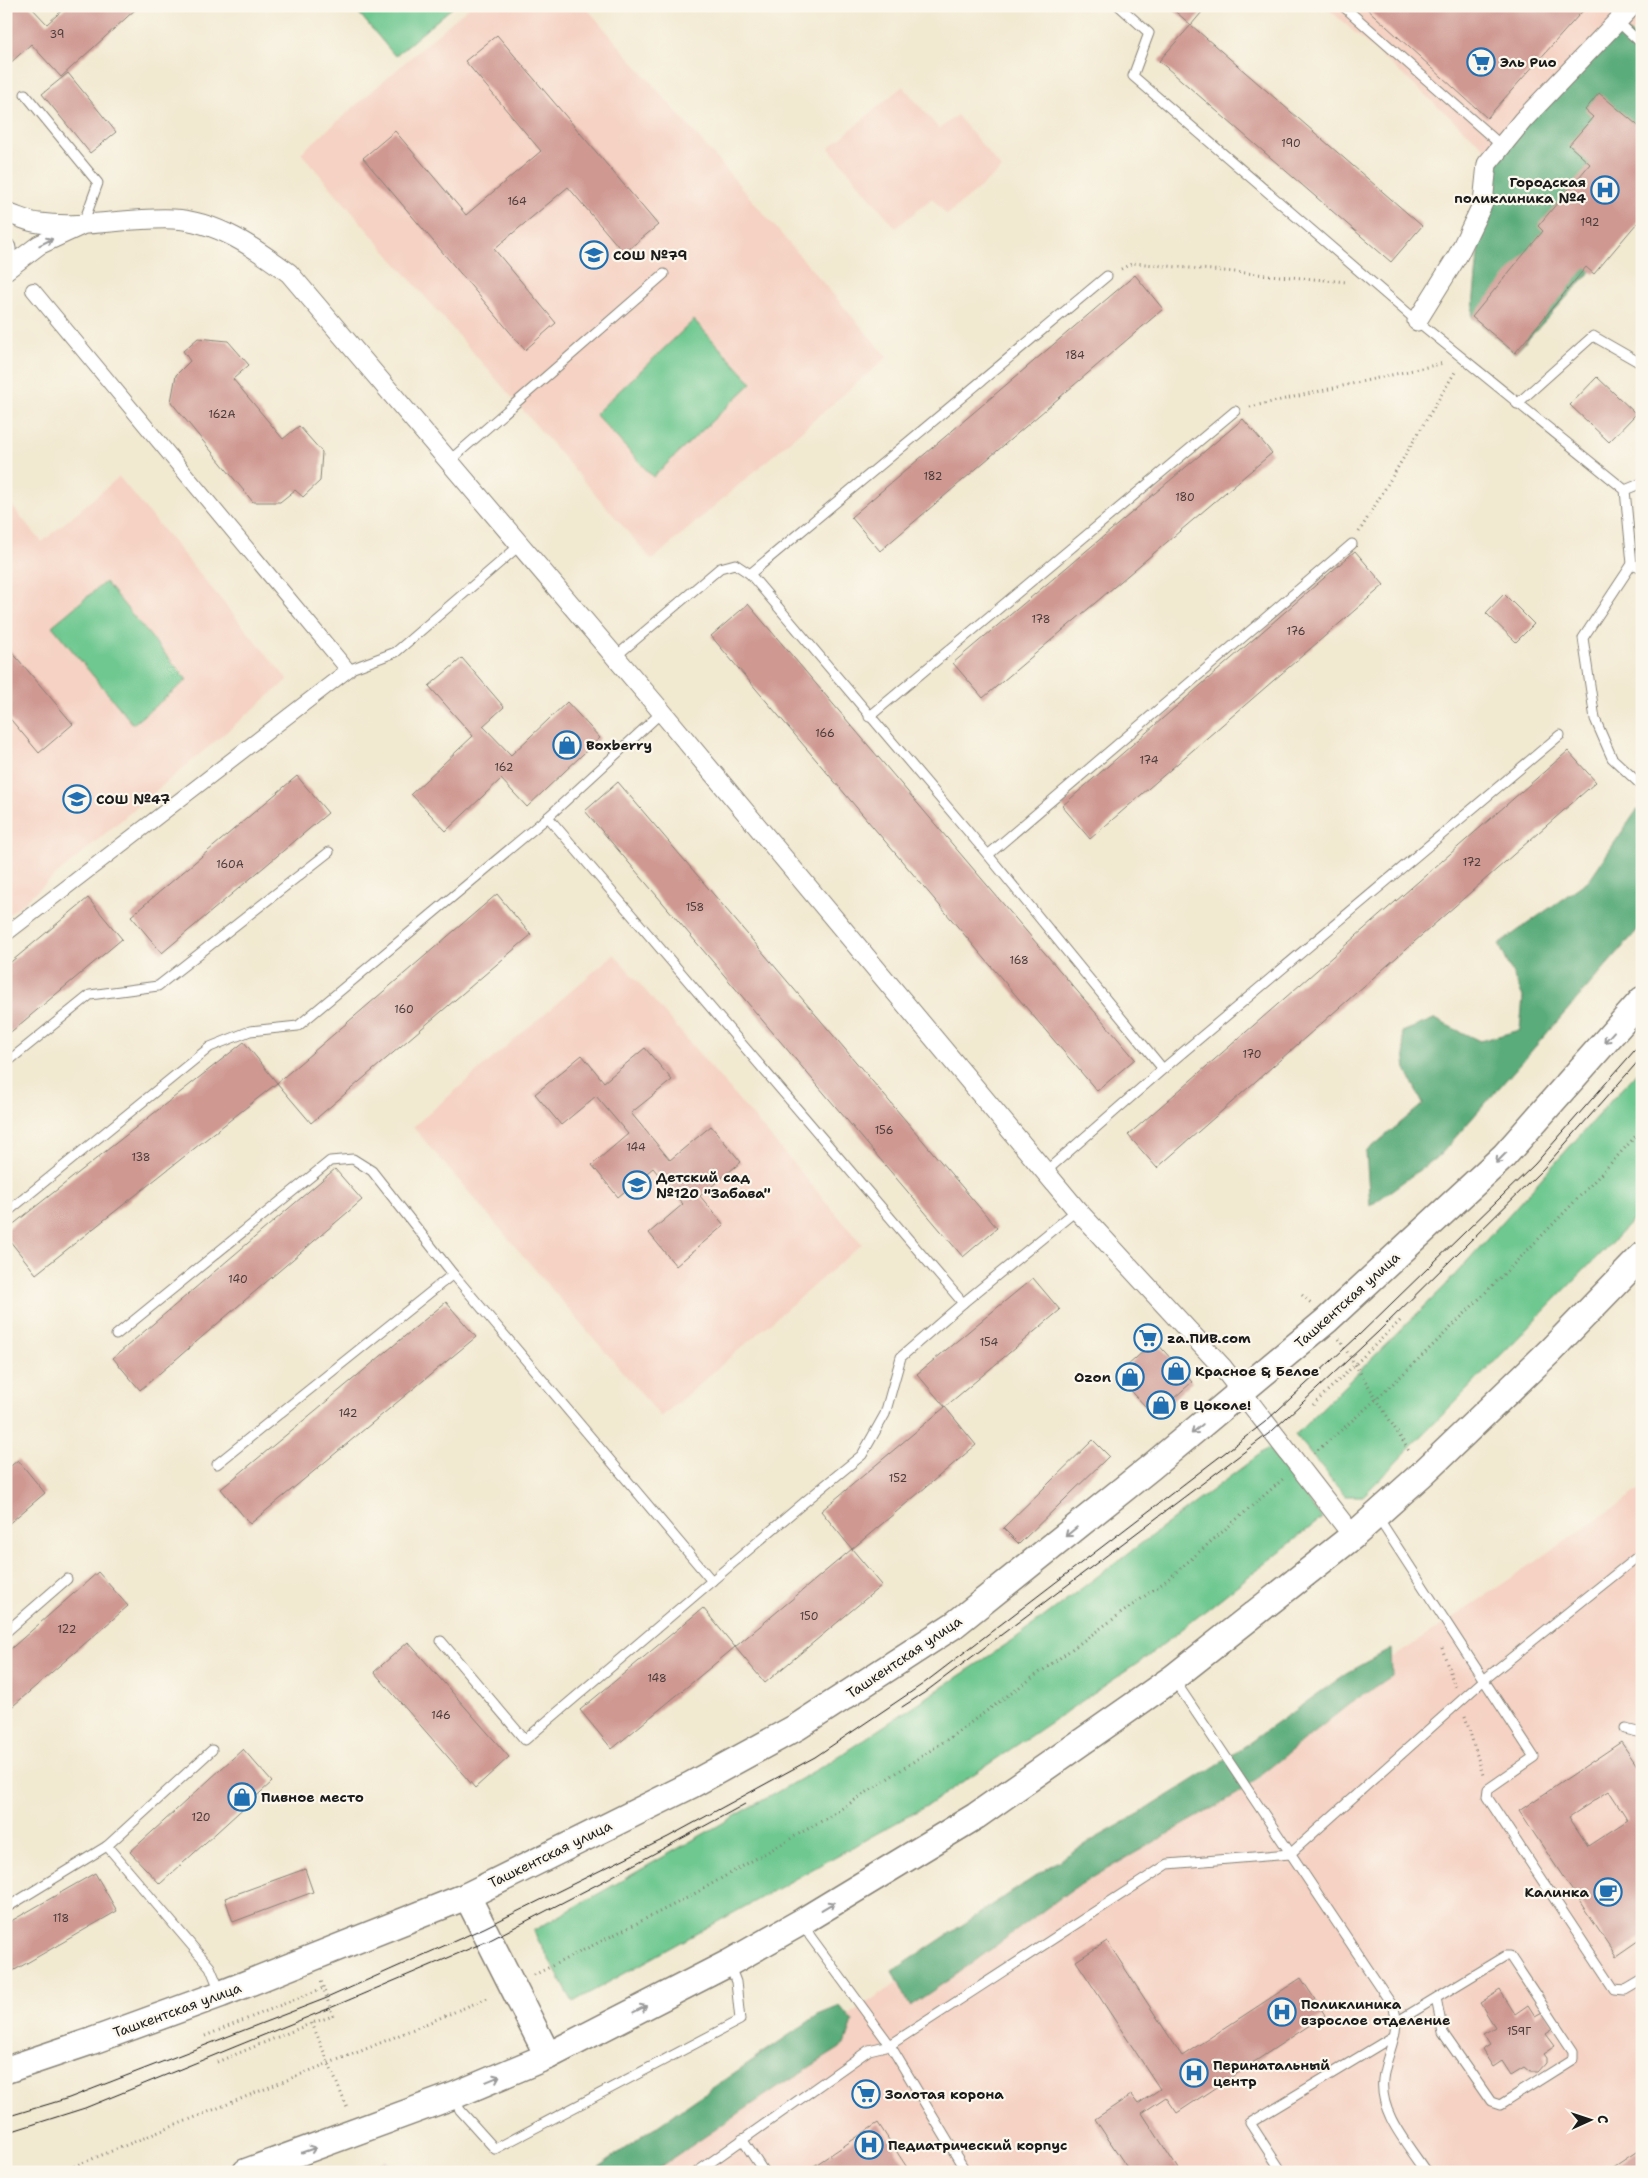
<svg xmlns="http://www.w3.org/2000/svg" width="1648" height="2178" font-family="'Shantell Sans',sans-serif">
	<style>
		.built { fill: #f5d2c3 }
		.industrial { fill: #d1bfbd }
		.green { fill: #6ec890; stroke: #457256 }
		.forest { fill: #5aac7a; stroke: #3b644b }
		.building { fill: #cf9992; fill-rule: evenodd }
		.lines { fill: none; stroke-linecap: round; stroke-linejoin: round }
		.service-casing { stroke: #878276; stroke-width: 11 }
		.pedestrian-casing { stroke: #878276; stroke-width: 16 }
		.minor-casing { stroke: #878276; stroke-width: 21 }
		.secondary-casing { stroke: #878276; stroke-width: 29 }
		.path { stroke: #878276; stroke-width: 3; stroke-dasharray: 1 4; stroke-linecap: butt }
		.service { stroke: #fff; stroke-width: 9 }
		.pedestrian { stroke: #fff; stroke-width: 14 }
		.minor { stroke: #fff; stroke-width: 19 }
		.secondary { stroke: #fff; stroke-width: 26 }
		.tram { stroke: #1c1c1c; stroke-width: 1 }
		.oneway { stroke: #999 }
		.labels { text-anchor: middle; stroke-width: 4.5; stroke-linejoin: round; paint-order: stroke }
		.number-label { font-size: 11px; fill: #493b3a }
		.poi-label { font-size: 14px; font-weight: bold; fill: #1c1c1c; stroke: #fbf7ec; text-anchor: start }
		.street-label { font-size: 14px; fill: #1c1c1c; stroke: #fbf7ec }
	</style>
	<rect width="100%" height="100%" fill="#fbf7ec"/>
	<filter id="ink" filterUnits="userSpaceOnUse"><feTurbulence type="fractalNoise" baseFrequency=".02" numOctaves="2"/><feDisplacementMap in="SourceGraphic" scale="10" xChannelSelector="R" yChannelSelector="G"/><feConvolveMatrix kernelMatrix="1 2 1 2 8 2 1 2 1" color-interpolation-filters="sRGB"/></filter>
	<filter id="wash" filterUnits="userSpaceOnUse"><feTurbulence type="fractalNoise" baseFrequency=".0096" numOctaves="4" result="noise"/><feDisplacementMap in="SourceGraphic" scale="20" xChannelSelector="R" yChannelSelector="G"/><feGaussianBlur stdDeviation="1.12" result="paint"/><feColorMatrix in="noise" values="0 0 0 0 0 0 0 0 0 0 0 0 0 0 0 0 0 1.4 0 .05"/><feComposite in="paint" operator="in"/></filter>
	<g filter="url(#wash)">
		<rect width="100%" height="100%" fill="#f2e9d1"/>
		<g class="built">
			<polygon points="470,6 585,6 887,357 652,560 301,153"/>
			<polygon points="1325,6 1642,6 1642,21 1506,167"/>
			<polygon points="903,86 939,129 957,115 1002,169 947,215 932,198 896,228 829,148"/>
			<polygon points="119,477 288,680 6,917 6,499 42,542"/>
			<polygon points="614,954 862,1244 661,1417 413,1127"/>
			<polygon points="1642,1489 1642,2172 609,2172 1429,1634"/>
		</g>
		<polygon class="industrial" points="385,2160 397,2172 366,2172"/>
		<g class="green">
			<polygon points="353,6 454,6 395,56"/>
			<polygon points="694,320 752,383 653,477 595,414"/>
			<polygon points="105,582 187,680 133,724 52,626"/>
			<polygon points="1642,1066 1642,1211 1363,1496 1345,1496 1295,1435 1445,1286"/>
			<polygon points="1268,1448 1322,1518 1147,1657 928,1805 573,2002 533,1931 830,1762 1013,1640"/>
		</g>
		<g class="forest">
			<polygon points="1617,21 1642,44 1642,216 1515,353 1472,317 1483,203 1502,146"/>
			<polygon points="1637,810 1642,813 1642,925 1440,1155 1370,1206 1366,1152 1423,1104 1406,1070 1402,1032 1434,1019 1480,1041 1520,1030 1523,997 1499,944 1589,880"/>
			<polygon points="1391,1649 1392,1675 1348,1705 1237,1794 1071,1890 956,1975 910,2006 893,1971 1075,1850 1144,1811 1228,1758 1347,1673"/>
			<polygon points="840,2006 853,2022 845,2045 776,2088 653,2172 591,2172 818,2015"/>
		</g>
		<g id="blocks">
			<g class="building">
				<polygon points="6,6 30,6 47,24 67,6 136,6 137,8 61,77 31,44 6,67"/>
				<polygon points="1169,6 1207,6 1191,25 1422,226 1391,262 1159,61 1191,25"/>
				<polygon points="1364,6 1587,6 1487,118"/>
				<polygon points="497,35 658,225 624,253 568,187 494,249 556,323 525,350 363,158 395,131 466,215 541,151 465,61"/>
				<polygon points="68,73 116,132 90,153 42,94"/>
				<polygon points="1599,93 1642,129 1642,217 1594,274 1586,267 1515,353 1472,317 1543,231 1538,226 1590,164 1569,145 1593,117 1585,110"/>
				<polygon points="1135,275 1163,309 880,551 851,517"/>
				<polygon points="198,338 228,341 249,365 233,379 283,439 299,426 322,452 320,481 303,497 295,490 280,502 253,502 171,402 176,375 190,361 183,351"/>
				<polygon points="1597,377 1636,414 1609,442 1570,405"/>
				<polygon points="1243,419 1272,453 983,698 953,663"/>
				<polygon points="1355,551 1384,585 1090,839 1062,806"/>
				<polygon points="1504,594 1534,624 1516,642 1486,613"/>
				<polygon points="748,604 1135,1059 1097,1091 711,636"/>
				<polygon points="6,645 73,724 39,753 6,714"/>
				<polygon points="462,658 504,707 483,726 511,755 567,702 600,738 527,807 501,779 446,831 411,794 473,736 429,686"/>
				<polygon points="1568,751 1596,782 1157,1168 1128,1135"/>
				<polygon points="297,776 328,813 162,953 131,916"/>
				<polygon points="618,782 997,1228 963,1257 585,811"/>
				<polygon points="497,894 531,935 311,1123 277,1083"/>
				<polygon points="88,898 122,939 6,1036 6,966"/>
				<polygon points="244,1042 277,1083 36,1274 6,1236 6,1230"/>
				<polygon points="645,1048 672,1080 631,1113 670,1160 711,1126 741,1162 700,1196 724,1225 676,1266 649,1233 683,1204 653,1168 618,1197 592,1165 628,1134 596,1096 561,1125 535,1094 582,1055 604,1082"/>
				<polygon points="335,1169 362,1200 140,1390 113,1358"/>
				<polygon points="1033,1278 1060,1310 945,1407 917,1374"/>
				<polygon points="446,1302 476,1337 250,1524 221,1489"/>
				<polygon points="1155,1341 1192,1382 1154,1416 1117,1375"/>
				<polygon points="945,1407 976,1445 852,1549 882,1585 765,1683 735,1647 852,1549 821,1511"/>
				<polygon points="1093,1440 1109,1456 1019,1544 1003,1528"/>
				<polygon points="18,1460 45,1493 6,1526 6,1470"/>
				<polygon points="98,1572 128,1606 6,1712 6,1653"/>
				<polygon points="703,1608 735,1647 612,1749 580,1710"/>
				<polygon points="408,1642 509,1757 475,1788 374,1672"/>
				<path d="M1621,1742L1642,1773V1938L1616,1956L1519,1811ZM1609,1791L1628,1820L1588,1846L1569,1817Z"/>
				<polygon points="243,1749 272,1782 160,1884 130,1852"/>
				<polygon points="305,1869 313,1892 233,1922 225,1898"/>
				<polygon points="95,1873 117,1911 6,1975 6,1924"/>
				<polygon points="1107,1941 1182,2056 1301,1978 1325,2015 1177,2113 1166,2097 1142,2113 1180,2172 1130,2172 1095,2119 1131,2095 1138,2104 1160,2089 1076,1961"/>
				<polygon points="1500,1990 1515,2014 1528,2005 1535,2016 1544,2011 1555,2028 1546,2034 1555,2046 1543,2054 1546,2058 1546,2063 1538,2072 1530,2072 1524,2067 1511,2075 1502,2061 1493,2067 1482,2050 1490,2045 1483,2034 1495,2027 1480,2003"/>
				<polygon points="878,2123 910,2172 814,2172 811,2168"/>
				<polygon points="1642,2148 1642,2172 1606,2172"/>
			</g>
		</g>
	</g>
	<g filter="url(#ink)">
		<use href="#blocks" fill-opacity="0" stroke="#878276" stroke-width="1"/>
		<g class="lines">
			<g class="service-casing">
				<g id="service">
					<polyline points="1119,6 1149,33 1133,76 1417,321 1625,490 1632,564 1642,568"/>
					<polyline points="1343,6 1502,146"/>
					<polyline points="1617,21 1642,44"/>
					<polyline points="25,94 98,183 83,224"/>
					<polyline points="1517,404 1593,336 1642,364"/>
					<polyline points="449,461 664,274"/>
					<polyline points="1625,490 1642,483"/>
					<polyline points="1632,564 1583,638 1595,719 1612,758 1642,786"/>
					<polyline points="750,574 1107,276"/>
					<polyline points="615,657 720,568 735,564 750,574 988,855 1163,1069"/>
					<polyline points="348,670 396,652 520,545"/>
					<polyline points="869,717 1235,411"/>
					<polyline points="548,817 963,1303"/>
					<polyline points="988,855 1352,544"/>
					<polyline points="6,1063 90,995 158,986 329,852"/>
					<polyline points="1045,1172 1163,1069 1560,735"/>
					<polyline points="6,1213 210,1047 250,1031 298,1026 548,817 662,712"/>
					<polyline points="116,1335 330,1161 353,1159 372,1171 453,1274 712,1581"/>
					<polyline points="217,1464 453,1274"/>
					<polyline points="1377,1516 1534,1757 1488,1789 1487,1797 1614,1989 1625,1990 1642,1980"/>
					<polyline points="6,1632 67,1579"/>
					<polyline points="441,1641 525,1740 807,1500 862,1455 885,1414 901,1357 963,1303 1077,1210"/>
					<path d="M1175,1681L1394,2008C1401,2034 1386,2053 1383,2079C1379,2114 1408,2144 1426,2172"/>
					<polyline points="1625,1729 1642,1733"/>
					<polyline points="107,1846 210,1967 220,1991"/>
					<polyline points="6,1908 107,1846 212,1750"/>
					<polyline points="804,1923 810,1936 890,2045 966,2172"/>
					<polyline points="1398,2021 1505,1956 1510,1956 1573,2051 1573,2059 1500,2105 1491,2102 1443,2033 1436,1998"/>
					<polyline points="454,2097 460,2110 495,2149 740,2020 736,1982 730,1966"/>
					<polyline points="742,2139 764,2172"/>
					<polyline points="697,2172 869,2050 890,2045 1168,1864 1290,1854 1485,1679 1642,1553"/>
					<polyline points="1282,2172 1250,2123 1394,2036"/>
				</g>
			</g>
			<g class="pedestrian-casing">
				<polyline id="pedestrian" points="6,934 348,670 33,290"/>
			</g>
			<g class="minor-casing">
				<g id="minor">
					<path d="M6,213C17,216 28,222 39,223C84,229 128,217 173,219C217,221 255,248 289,273L662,712L1077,1210L1223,1368L1353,1536"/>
					<polyline points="6,248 6,256"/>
					<polyline points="6,270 39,245 80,226"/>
					<polyline points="1417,321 1458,255 1483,203 1487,164 1523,120 1632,6"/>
				</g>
			</g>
			<g class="secondary-casing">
				<g id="secondary">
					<polyline points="467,1896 548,2056"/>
					<polyline points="6,2070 92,2041 221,1994 467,1896 691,1785 797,1727 954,1625 1151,1467 1327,1320 1504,1156 1642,1000"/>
					<polyline points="246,2172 453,2096 548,2056 729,1963 803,1921 976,1816 1173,1678 1353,1536 1423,1473 1550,1351 1642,1256"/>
				</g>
			</g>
			<g class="path">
				<polyline points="1121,269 1133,263 1347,282"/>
				<polyline points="1250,407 1444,363"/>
				<polyline points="1359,532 1455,372"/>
				<polyline points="1302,1295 1311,1303"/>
				<polyline points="1339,1339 1409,1451"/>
				<polyline points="1313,1405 1401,1320"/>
				<path d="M1314,1453C1375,1403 1430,1349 1484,1294C1538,1240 1591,1186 1642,1129"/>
				<polyline points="1442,1648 1455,1687"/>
				<polyline points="1465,1716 1483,1775"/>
				<polyline points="534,1975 687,1898 832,1815 948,1739 1167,1580 1283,1479"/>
				<polyline points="312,2023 348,2110"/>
				<polyline points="205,2036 323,1988"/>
				<polyline points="217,2062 312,2023 333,2016 321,1981"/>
				<polyline points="60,2172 329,2063 361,2051 490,1997"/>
			</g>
			<use href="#service" class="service"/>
			<use href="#pedestrian" class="pedestrian"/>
			<use href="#minor" class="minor"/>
			<use href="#secondary" class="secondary"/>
			<g class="tram">
				<polyline points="902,1707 924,1693 1272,1431 1378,1332 1543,1169 1642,1057"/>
				<polyline points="6,2117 69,2098 327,1998 484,1928 668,1837 815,1757 923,1684 1265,1422 1357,1337 1535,1164 1642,1042"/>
				<polyline points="6,2133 85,2108 330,2008 490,1940 600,1883 745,1804"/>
			</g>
		</g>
		<defs><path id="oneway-shaft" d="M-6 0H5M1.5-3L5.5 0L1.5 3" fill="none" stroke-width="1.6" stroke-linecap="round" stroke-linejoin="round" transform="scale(1.25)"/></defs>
		<g class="oneway">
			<use href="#oneway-shaft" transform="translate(46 242) rotate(-26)"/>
			<use href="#oneway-shaft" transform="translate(1609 1037) rotate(132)"/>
			<use href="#oneway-shaft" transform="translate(1501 1158) rotate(135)"/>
			<use href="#oneway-shaft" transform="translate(1197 1429) rotate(140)"/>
			<use href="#oneway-shaft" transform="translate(1071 1532) rotate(141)"/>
			<use href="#oneway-shaft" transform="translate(828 1906) rotate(-31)"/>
			<use href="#oneway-shaft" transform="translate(640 2009) rotate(-27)"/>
			<use href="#oneway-shaft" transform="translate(493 2079) rotate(-23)"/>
			<use href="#oneway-shaft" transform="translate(309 2150) rotate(-19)"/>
		</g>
	</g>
	<defs>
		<g id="supermarket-ring" transform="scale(1.4375)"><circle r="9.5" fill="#fbf7ec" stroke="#1f6fb2" stroke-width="1.5"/><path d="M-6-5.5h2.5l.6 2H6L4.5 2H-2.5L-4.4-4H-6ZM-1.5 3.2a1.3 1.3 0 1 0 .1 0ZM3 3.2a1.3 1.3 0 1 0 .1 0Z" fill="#1f6fb2"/></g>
		<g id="hospital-ring" transform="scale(1.4375)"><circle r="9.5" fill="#fbf7ec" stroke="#1f6fb2" stroke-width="1.5"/><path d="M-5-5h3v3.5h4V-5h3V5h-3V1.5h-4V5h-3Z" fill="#1f6fb2"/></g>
		<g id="school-ring" transform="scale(1.4375)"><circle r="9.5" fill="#fbf7ec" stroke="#1f6fb2" stroke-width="1.5"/><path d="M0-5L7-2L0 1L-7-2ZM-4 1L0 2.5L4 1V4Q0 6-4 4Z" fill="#1f6fb2"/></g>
		<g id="shop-ring" transform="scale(1.4375)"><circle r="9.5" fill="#fbf7ec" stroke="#1f6fb2" stroke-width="1.5"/><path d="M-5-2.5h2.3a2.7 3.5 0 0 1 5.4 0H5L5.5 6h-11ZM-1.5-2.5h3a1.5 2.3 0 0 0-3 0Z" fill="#1f6fb2"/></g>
		<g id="cafe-ring" transform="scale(1.4375)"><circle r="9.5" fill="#fbf7ec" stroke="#1f6fb2" stroke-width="1.5"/><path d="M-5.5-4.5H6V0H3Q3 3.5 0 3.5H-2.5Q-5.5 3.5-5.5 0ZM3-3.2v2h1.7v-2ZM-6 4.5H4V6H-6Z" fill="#1f6fb2"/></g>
	</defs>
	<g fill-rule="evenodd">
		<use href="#supermarket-ring" x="1481" y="62"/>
		<use href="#hospital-ring" x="1605" y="190"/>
		<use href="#school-ring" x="594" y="255"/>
		<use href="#shop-ring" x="567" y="745"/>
		<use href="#school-ring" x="77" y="799"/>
		<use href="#school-ring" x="637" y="1185"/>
		<use href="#supermarket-ring" x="1148" y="1338"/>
		<use href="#shop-ring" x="1176" y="1371"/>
		<use href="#shop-ring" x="1130" y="1377"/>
		<use href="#shop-ring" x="1161" y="1405"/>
		<use href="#shop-ring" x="242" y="1797"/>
		<use href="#cafe-ring" x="1608" y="1892"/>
		<use href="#hospital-ring" x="1282" y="2012"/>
		<use href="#hospital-ring" x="1194" y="2073"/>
		<use href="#supermarket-ring" x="866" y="2094"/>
		<use href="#hospital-ring" x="869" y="2145"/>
	</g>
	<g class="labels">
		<g class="number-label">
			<text x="57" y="38">39</text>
			<text x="1291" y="147">190</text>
			<text x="517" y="205">164</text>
			<text x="1590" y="226">192</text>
			<text x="1075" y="359">184</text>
			<text x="222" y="418">162А</text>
			<text x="933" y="480">182</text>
			<text x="1185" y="501">180</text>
			<text x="1041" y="623">178</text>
			<text x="1296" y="635">176</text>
			<text x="825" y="737">166</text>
			<text x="1149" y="764">174</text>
			<text x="504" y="771">162</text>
			<text x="1472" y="866">172</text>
			<text x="230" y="868">160А</text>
			<text x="695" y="911">158</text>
			<text x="1019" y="964">168</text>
			<text x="404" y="1013">160</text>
			<text x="1252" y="1058">170</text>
			<text x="884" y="1134">156</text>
			<text x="636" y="1151">144</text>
			<text x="141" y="1161">138</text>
			<text x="238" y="1283">140</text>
			<text x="989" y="1346">154</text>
			<text x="348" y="1417">142</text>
			<text x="898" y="1482">152</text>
			<text x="809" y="1620">150</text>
			<text x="67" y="1633">122</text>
			<text x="657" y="1682">148</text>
			<text x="441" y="1719">146</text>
			<text x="201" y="1821">120</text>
			<text x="61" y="1922">118</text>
			<text x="1519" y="2035">159Г</text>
		</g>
		<g class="poi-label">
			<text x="1500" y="67">Эль Рио</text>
			<text x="1586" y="187" text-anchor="end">Городская<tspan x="1586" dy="16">поликлиника №4</tspan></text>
			<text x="613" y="260">СОШ №79</text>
			<text x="586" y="750">Boxberry</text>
			<text x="96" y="804">СОШ №47</text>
			<text x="656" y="1182">Детский сад<tspan x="656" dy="16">№120 "Забава"</tspan></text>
			<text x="1167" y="1343">za.ПИВ.com</text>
			<text x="1195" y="1376">Красное &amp; Белое</text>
			<text x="1111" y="1382" text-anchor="end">Ozon</text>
			<text x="1180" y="1410">В Цоколе!</text>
			<text x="261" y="1802">Пивное место</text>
			<text x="1589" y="1897" text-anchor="end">Калинка</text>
			<text x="1301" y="2009">Поликлиника<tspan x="1301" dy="16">взрослое отделение</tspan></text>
			<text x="1213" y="2070">Перинатальный<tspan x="1213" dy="16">центр</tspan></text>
			<text x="885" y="2099">Золотая корона</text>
			<text x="888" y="2150">Педиатрический корпус</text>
		</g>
		<g class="street-label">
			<text transform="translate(1347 1300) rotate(-42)" y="5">Ташкентская улица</text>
			<text transform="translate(904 1657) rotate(-34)" y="5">Ташкентская улица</text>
			<text transform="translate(550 1854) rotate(-26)" y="5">Ташкентская улица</text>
			<text transform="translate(177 2010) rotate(-20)" y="5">Ташкентская улица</text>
		</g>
	</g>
	<rect width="1648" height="2178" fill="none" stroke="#fbf7ec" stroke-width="25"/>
	<g transform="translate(1590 2120) rotate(87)" stroke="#fbf7ec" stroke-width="4" paint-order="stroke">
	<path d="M0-4L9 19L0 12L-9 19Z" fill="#1c1c1c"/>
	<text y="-8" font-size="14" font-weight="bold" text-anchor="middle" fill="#1c1c1c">С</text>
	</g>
</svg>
